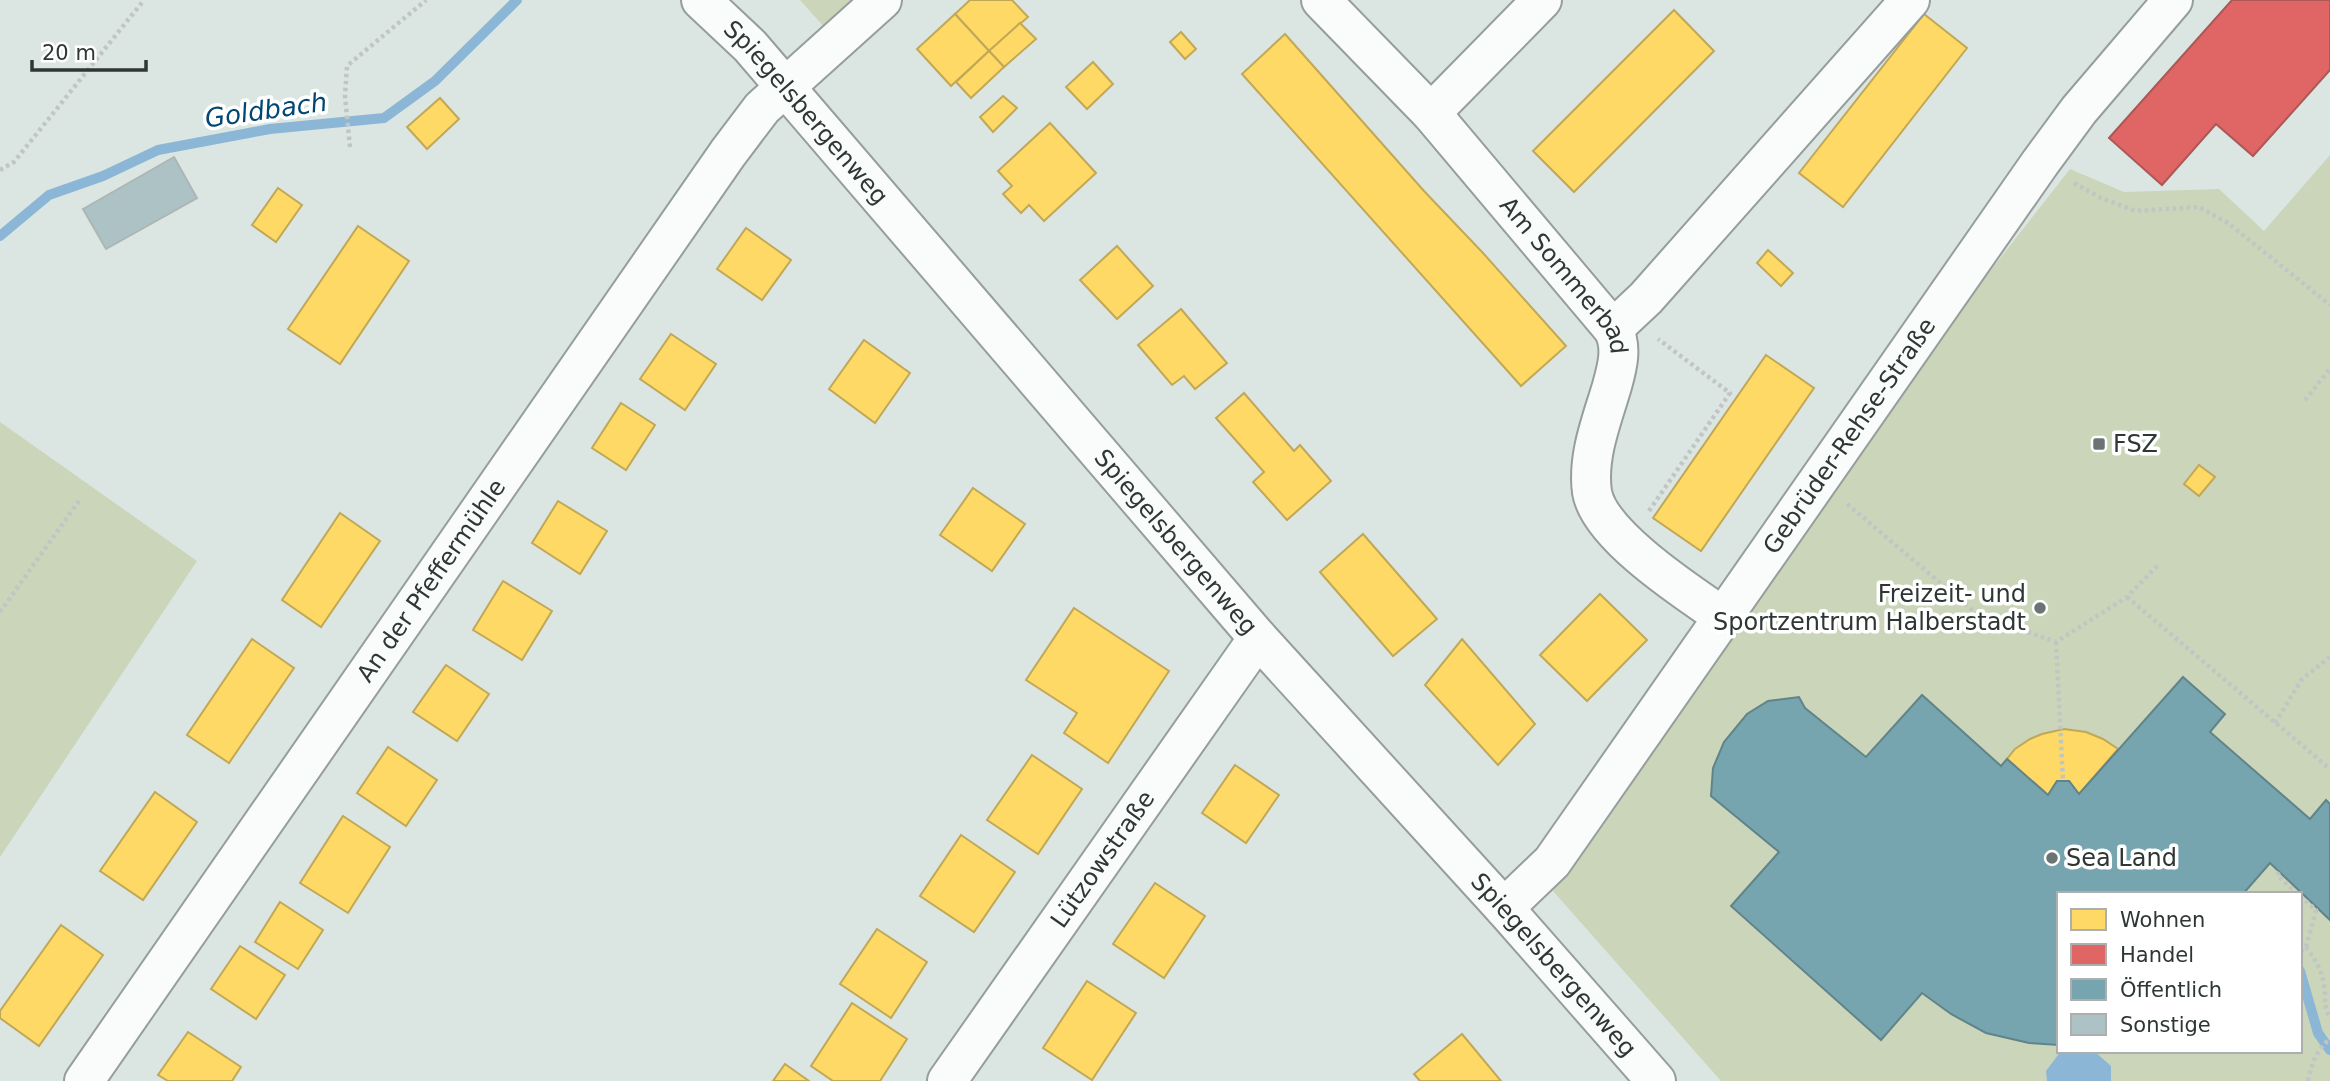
<svg xmlns="http://www.w3.org/2000/svg" width="2330" height="1081" font-family="'DejaVu Sans',sans-serif">
	<style>
		.green { fill: #cbd5b9; fill-rule: evenodd }
		.water { fill: #8cb6d6 }
		.homes { fill: #ffd966; stroke: #c1a857; stroke-width: 2 }
		.shops { fill: #e06666; stroke: #ab5857; stroke-width: 2 }
		.public { fill: #76a5af; stroke: #61848a; stroke-width: 2 }
		.lines { fill: none; stroke-linecap: round; stroke-linejoin: round }
		.stream { stroke: #8cb6d6; stroke-width: 10 }
		.building { fill: #acc2c4; stroke: #adb6b5; stroke-width: 2 }
		.minor-casing { stroke: #969e9c; stroke-width: 42 }
		.path { stroke: #c1c6c5; stroke-width: 4.5; stroke-dasharray: 3.5 3.5; stroke-linecap: butt }
		.minor { stroke: #fafbfb; stroke-width: 38 }
		.poi-dot { fill: #6b7472; stroke: #fff; stroke-width: 2.5 }
		.labels { text-anchor: middle; stroke-width: 7; stroke-linejoin: round; paint-order: stroke }
		.street-label { font-size: 24px; fill: #2f3735; stroke: #fff }
		.poi-label { font-size: 24px; fill: #2f3735; stroke: #fff; text-anchor: start }
		.water-label { font-size: 26px; font-style: italic; fill: #014773; stroke: #fff }
	</style>
	<rect width="100%" height="100%" fill="#dbe6e3"/>
	<g class="green">
		<polygon points="800,0 858,0 826,29"/>
		<path d="M2330,155V1081H1721L1553,891L1947,326L2070,169L2124,192L2219,189L2264,231ZM2059,894H2300V1051H2059Z"/>
		<polygon points="0,422 197,561 0,857"/>
	</g>
	<polygon class="water" points="2061,1051 2094,1051 2111,1066 2111,1081 2047,1081 2046,1071"/>
	<g class="homes">
		<polygon points="970,0 1012,0 1028,17 989,51 955,14"/>
		<polygon points="1674,10 1714,51 1574,192 1533,151"/>
		<polygon points="955,14 989,51 951,86 917,49"/>
		<polygon points="1924,14 1967,48 1843,207 1799,173"/>
		<polygon points="1020,23 1036,39 1004,67 989,51"/>
		<polygon points="1181,32 1196,49 1185,59 1170,42"/>
		<polygon points="1285,34 1424,191 1483,253 1566,346 1521,386 1242,74"/>
		<polygon points="989,51 1004,67 971,98 956,82"/>
		<polygon points="1093,62 1113,84 1087,109 1066,87"/>
		<polygon points="1003,96 1017,108 993,132 980,117"/>
		<polygon points="440,98 459,119 427,149 407,127"/>
		<polygon points="1050,123 1096,173 1044,221 1029,205 1021,213 1003,194 1012,186 998,171"/>
		<polygon points="278,188 302,205 276,242 252,225"/>
		<polygon points="358,226 409,261 340,364 288,329"/>
		<polygon points="746,228 791,260 762,300 717,269"/>
		<polygon points="1117,246 1153,286 1117,319 1080,280"/>
		<polygon points="1768,250 1793,273 1781,286 1757,263"/>
		<polygon points="1181,309 1227,363 1195,389 1184,376 1172,385 1138,345"/>
		<polygon points="671,334 716,364 685,410 640,379"/>
		<polygon points="864,340 910,373 875,423 829,389"/>
		<polygon points="1766,355 1814,388 1701,551 1653,518"/>
		<polygon points="1244,393 1294,451 1300,445 1331,481 1287,520 1253,482 1264,472 1216,418"/>
		<polygon points="621,403 655,425 626,470 592,448"/>
		<polygon points="2199,465 2215,477 2199,496 2184,484"/>
		<polygon points="973,488 1025,524 992,571 940,535"/>
		<polygon points="558,501 607,531 580,574 532,543"/>
		<polygon points="340,513 380,541 321,627 282,600"/>
		<polygon points="1363,534 1437,619 1393,656 1320,572"/>
		<polygon points="503,581 552,611 522,660 473,630"/>
		<polygon points="1600,594 1647,640 1587,701 1540,655"/>
		<polygon points="1074,608 1169,671 1108,763 1064,733 1077,713 1026,680"/>
		<polygon points="252,639 294,668 229,763 187,735"/>
		<polygon points="1462,639 1535,724 1498,765 1425,685"/>
		<polygon points="446,665 489,694 457,741 413,712"/>
		<polygon points="2064,729 2086,732 2103,739 2118,749 2079,794 2069,781 2057,781 2048,795 2007,759 2015,749 2030,739 2042,734"/>
		<polygon points="388,747 437,780 406,826 357,793"/>
		<polygon points="1032,755 1082,789 1038,854 987,820"/>
		<polygon points="1235,765 1279,795 1246,843 1202,813"/>
		<polygon points="155,792 197,822 143,900 100,871"/>
		<polygon points="343,816 390,847 348,913 300,883"/>
		<polygon points="961,835 1015,872 974,932 920,896"/>
		<polygon points="1155,883 1205,916 1164,978 1113,944"/>
		<polygon points="280,902 323,930 298,969 255,942"/>
		<polygon points="61,925 103,955 39,1046 0,1018 0,1011"/>
		<polygon points="877,929 927,962 891,1018 840,984"/>
		<polygon points="240,946 285,975 256,1019 211,989"/>
		<polygon points="1087,981 1136,1013 1092,1080 1043,1048"/>
		<polygon points="852,1003 907,1039 880,1081 833,1081 811,1066"/>
		<polygon points="188,1032 241,1067 232,1081 168,1081 158,1075"/>
		<polygon points="1462,1034 1501,1081 1420,1081 1414,1074"/>
		<polygon points="785,1064 809,1081 773,1081"/>
	</g>
	<polygon class="shops" points="2232,0 2330,0 2330,70 2253,156 2216,124 2162,185 2109,138"/>
	<polygon class="public" points="2183,677 2225,714 2210,732 2310,819 2326,800 2330,804 2330,920 2270,863 2243,894 2059,894 2059,1045 2029,1043 1986,1033 1951,1014 1922,993 1881,1040 1731,906 1779,852 1711,796 1713,768 1724,742 1747,714 1768,701 1799,697 1805,708 1866,757 1922,695 2001,766 2007,759 2048,795 2057,781 2069,781 2079,794"/>
	<g class="lines">
		<g class="stream">
			<polyline points="0,236 49,195 103,176 158,150 270,129 384,118 435,81 517,0"/>
			<polyline points="2300,971 2318,1033 2330,1050"/>
		</g>
	</g>
	<polygon class="building" points="174,157 197,198 106,249 83,209"/>
	<g class="lines">
		<g class="minor-casing">
			<g id="minor">
				<path id="s1" d="M701,0L750,46L1258,638L1504,908L1656,1081"/>
				<path id="s2" d="M1321,0L1431,113L1613,329C1623,347 1617,368 1612,386C1602,420 1587,456 1592,492C1599,535 1687,592 1722,616"/>
				<polyline points="1431,113 1542,0"/>
				<polyline points="1613,329 1646,298 1910,0"/>
				<path id="s3" d="M1504,908L1552,862L2040,163L2079,110L2173,0"/>
				<path id="s4" d="M84,1081L728,153L762,108L882,0"/>
				<path id="s5" d="M947,1081L1258,638"/>
			</g>
		</g>
		<g class="path">
			<polyline points="350,147 345,96 347,66 426,0"/>
			<polyline points="0,170 14,162 144,0"/>
			<polyline points="2074,183 2101,198 2135,211 2199,207 2228,223 2330,305"/>
			<polyline points="2305,400 2330,369"/>
			<polyline points="1847,504 1977,614 2056,642 2127,597 2159,564"/>
			<polyline points="1649,511 1730,393 1658,339"/>
			<polyline points="2127,597 2330,769"/>
			<polyline points="0,612 81,498"/>
			<polyline points="2056,642 2063,781"/>
			<polyline points="2275,723 2302,679 2330,657"/>
			<polyline points="2279,872 2277,875 2298,894"/>
			<polyline points="2300,896 2316,910 2306,947 2300,952"/>
			<path d="M2306,947C2315,959 2322,970 2324,985C2327,1002 2322,1001 2330,1019"/>
			<path d="M2308,1081C2312,1063 2316,1050 2330,1039"/>
		</g>
		<use href="#minor" class="minor"/>
	</g>
	<g class="poi-dot">
		<rect x="2092" y="437" width="14" height="14" rx="3.5"/>
		<circle cx="2040" cy="608" r="7"/>
		<circle cx="2052" cy="858" r="7"/>
	</g>
	<g class="labels">
		<g class="street-label">
			<text dy="8" stroke="none"><textPath href="#s1" startOffset="154">Spiegelsbergenweg</textPath></text>
			<text dy="8" stroke="none"><textPath href="#s2" startOffset="369">Am Sommerbad</textPath></text>
			<text dy="8" stroke="none"><textPath href="#s3" startOffset="586">Gebrüder-Rehse-Straße</textPath></text>
			<text dy="8" stroke="none"><textPath href="#s1" startOffset="721">Spiegelsbergenweg</textPath></text>
			<text dy="8" stroke="none"><textPath href="#s4" startOffset="609">An der Pfeffermühle</textPath></text>
			<text dy="8" stroke="none"><textPath href="#s5" startOffset="271">Lützowstraße</textPath></text>
			<text dy="8" stroke="none"><textPath href="#s1" startOffset="1288">Spiegelsbergenweg</textPath></text>
		</g>
		<g class="poi-label">
			<text x="2113" y="452">FSZ</text>
			<text x="2026" y="602" text-anchor="end">Freizeit- und<tspan x="2026" dy="28">Sportzentrum Halberstadt</tspan></text>
			<text x="2066" y="866">Sea Land</text>
		</g>
		<g class="water-label">
			<text transform="translate(266 110) rotate(-8)" y="9">Goldbach</text>
		</g>
	</g>
	<rect x="2057" y="892" width="245" height="161" fill="#ffffff" stroke="#acafae" stroke-width="2"/>
	<rect x="2071" y="909" width="35" height="21" fill="#ffd966" stroke="#acafae" stroke-width="2"/>
	<text x="2120" y="927" font-size="21" fill="#2f3735">Wohnen</text>
	<rect x="2071" y="944" width="35" height="21" fill="#e06666" stroke="#acafae" stroke-width="2"/>
	<text x="2120" y="962" font-size="21" fill="#2f3735">Handel</text>
	<rect x="2071" y="979" width="35" height="21" fill="#76a5af" stroke="#acafae" stroke-width="2"/>
	<text x="2120" y="997" font-size="21" fill="#2f3735">Öffentlich</text>
	<rect x="2071" y="1014" width="35" height="21" fill="#acc2c4" stroke="#acafae" stroke-width="2"/>
	<text x="2120" y="1032" font-size="21" fill="#2f3735">Sonstige</text>
	<path d="M32 60v10h114v-10" fill="none" stroke="#2f3735" stroke-width="3.5"/>
	<text x="42" y="60" font-size="21" fill="#2f3735" stroke="#ffffff" stroke-width="5" paint-order="stroke">20 m</text>
</svg>
